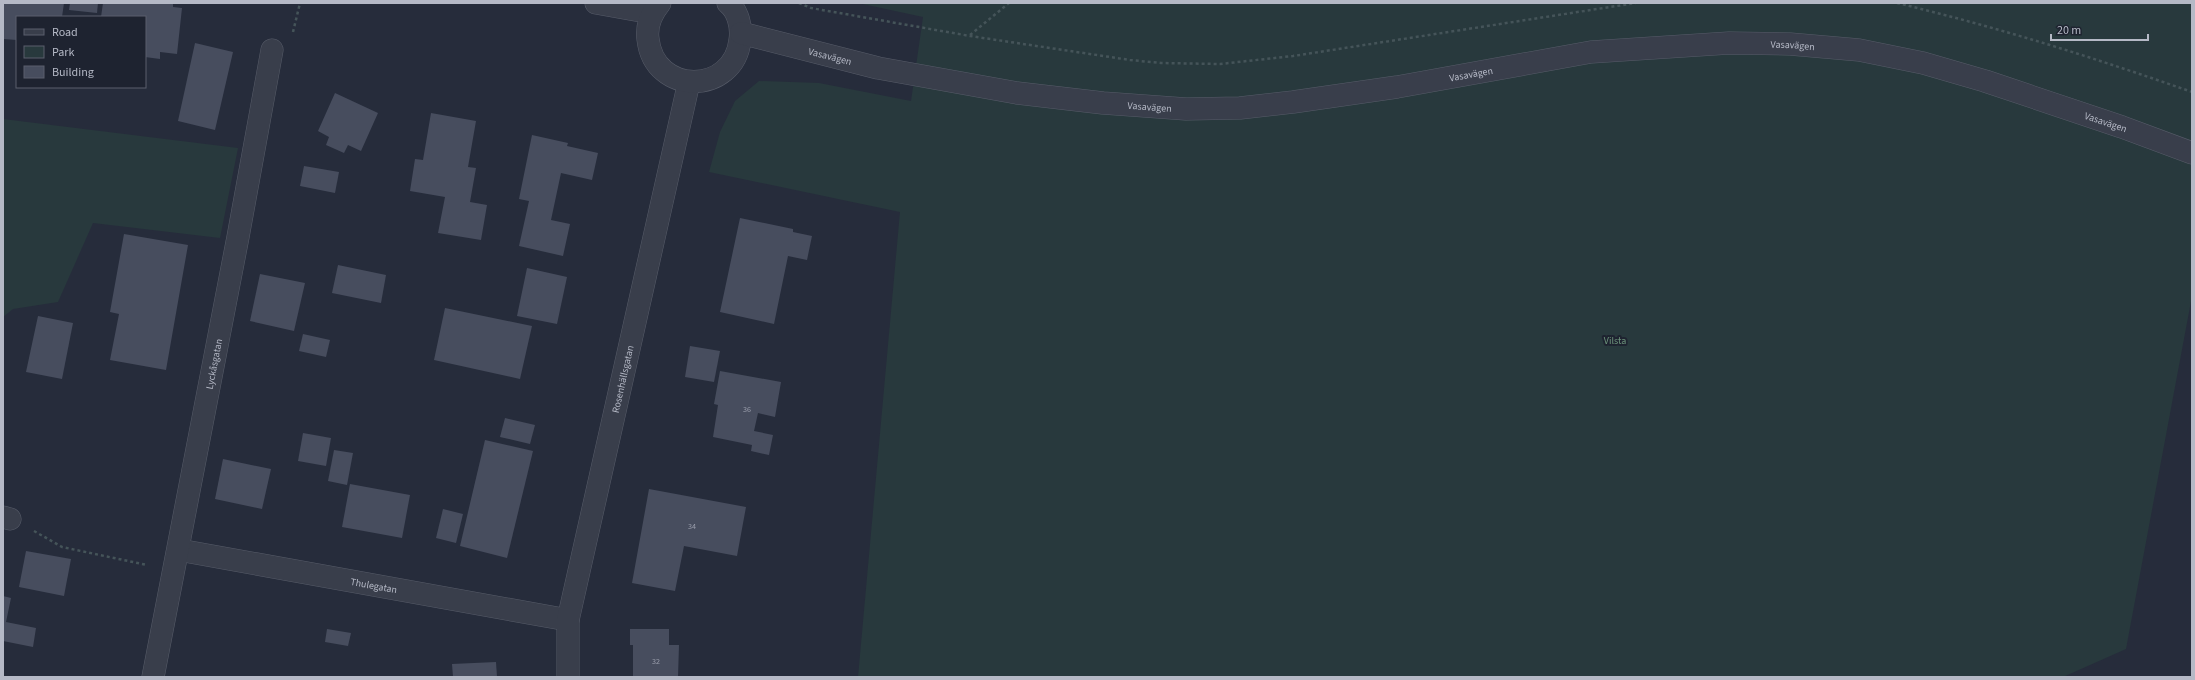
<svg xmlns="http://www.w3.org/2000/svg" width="2195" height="680" font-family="'Source Sans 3',sans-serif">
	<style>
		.green { fill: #28393d }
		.building { fill: #474d5e }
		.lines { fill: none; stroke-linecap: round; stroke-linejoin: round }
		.minor-casing { stroke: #575c69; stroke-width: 23 }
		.tertiary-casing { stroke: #575c69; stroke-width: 23 }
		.path { stroke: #455459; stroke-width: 2.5; stroke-dasharray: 3 3; stroke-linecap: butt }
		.minor { stroke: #393e4b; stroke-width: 22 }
		.tertiary { stroke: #393e4b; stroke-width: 22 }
		.labels { text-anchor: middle; stroke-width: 4; stroke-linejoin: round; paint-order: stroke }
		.number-label { font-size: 8px; fill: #9a9eac }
		.street-label { font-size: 10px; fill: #b5b9c6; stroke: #1e2330 }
		.park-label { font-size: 10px; fill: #6e957c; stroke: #1e2330 }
	</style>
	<rect width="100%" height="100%" fill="#262c3b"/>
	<g class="green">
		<polygon points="858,3 2192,3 2192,296 2126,649 2063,677 858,677 900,212 709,172 720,132 735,101 759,81 819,83 911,101 923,17"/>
		<polygon points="3,119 238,148 220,238 93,223 58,302 13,309 3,317"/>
	</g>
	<g class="building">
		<polygon points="3,3 64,3 62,17 17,17 17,40 3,39"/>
		<polygon points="70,3 98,3 97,13 69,10"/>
		<polygon points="103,3 173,3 173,7 182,8 177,54 160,52 160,59 145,57 145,17 101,17"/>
		<polygon points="195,43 233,52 215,130 178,121"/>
		<polygon points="335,93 378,113 361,151 348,145 344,153 326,145 329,137 318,131"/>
		<polygon points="431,113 476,121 468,167 476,168 470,202 487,205 481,240 438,233 445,197 410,191 415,159 423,160"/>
		<polygon points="532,135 568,143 567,146 598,153 592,180 561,173 551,220 570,224 563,256 519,246 529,201 519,199"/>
		<polygon points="304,166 339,172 335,193 300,186"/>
		<polygon points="740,218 793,229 793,232 812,236 807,260 788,256 774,324 720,312"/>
		<polygon points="124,234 188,245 166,370 110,360 119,314 110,312"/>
		<polygon points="338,265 386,275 381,303 332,293"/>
		<polygon points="527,268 567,277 557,324 517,316"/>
		<polygon points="260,274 305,283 294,331 250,321"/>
		<polygon points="445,308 532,326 520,379 434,360"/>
		<polygon points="38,316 73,323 62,379 26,372"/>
		<polygon points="303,334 330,340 326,357 299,351"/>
		<polygon points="690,346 720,351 714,382 685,377"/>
		<polygon points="720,371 781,382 775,417 758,413 754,431 773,435 769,455 751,451 752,445 713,437 718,405 714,404"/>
		<polygon points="505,418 535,425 530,444 500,437"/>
		<polygon points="303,433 331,438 326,466 298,461"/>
		<polygon points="485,440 533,451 507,558 460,546"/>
		<polygon points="334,450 353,453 347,485 328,481"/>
		<polygon points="223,459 271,469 262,509 215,499"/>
		<polygon points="350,484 410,495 402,538 342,527"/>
		<polygon points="649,489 746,507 737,556 684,546 675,591 632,583"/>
		<polygon points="443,509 463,514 456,543 436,538"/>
		<polygon points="26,551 71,559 64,596 19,587"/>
		<polygon points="3,596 11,598 6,622 36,628 33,647 3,641"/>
		<polygon points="327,629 351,633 348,646 325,642"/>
		<polygon points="630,629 669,629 669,645 679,645 678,677 633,677 633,645 630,645"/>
		<polygon points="496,662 497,677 453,677 452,664"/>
	</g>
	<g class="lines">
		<g class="minor-casing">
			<g id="minor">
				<polyline points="3,517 10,519"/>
				<path id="s1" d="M179,550L568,620"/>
				<path id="s2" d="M153,677L238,237L272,50"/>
				<path id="s3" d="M568,677V620L689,82"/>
			</g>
		</g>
		<g class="tertiary-casing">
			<g id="tertiary">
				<polyline points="596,3 652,13"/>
				<path d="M660,3C651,14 646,25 648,39C654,96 734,95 740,40C742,27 738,11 728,3"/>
				<path id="s4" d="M741,33L878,68L1017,93L1103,103L1186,109L1240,108L1293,102L1397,87L1591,52L1729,43L1790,44L1859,50L1923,63L1985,81L2122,127L2192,153"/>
			</g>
		</g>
		<g class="path">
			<polyline points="799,3 811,8 970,36 1130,60 1161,63 1220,64 1293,56 1636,3"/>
			<path d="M1897,3C1997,27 2095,58 2192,92"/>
			<polyline points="293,32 300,3"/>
			<polyline points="970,35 1009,3"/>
			<polyline points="34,531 62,547 147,565"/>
		</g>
		<use href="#minor" class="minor"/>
		<use href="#tertiary" class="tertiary"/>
	</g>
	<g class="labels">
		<g class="number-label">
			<text x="747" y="412">36</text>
			<text x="692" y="529">34</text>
			<text x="656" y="664">32</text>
		</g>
		<g class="street-label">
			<text dy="4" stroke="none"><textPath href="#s4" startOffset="1064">Vasavägen</textPath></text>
			<text dy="4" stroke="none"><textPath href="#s4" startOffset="92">Vasavägen</textPath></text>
			<text dy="4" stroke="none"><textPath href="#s4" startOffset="740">Vasavägen</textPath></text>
			<text dy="4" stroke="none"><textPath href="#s4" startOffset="416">Vasavägen</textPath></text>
			<text dy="4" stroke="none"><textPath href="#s4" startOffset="1388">Vasavägen</textPath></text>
			<text dy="4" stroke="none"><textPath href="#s2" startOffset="319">Lyckåsgatan</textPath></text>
			<text dy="4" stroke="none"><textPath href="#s3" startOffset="304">Rosenhällsgatan</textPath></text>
			<text dy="4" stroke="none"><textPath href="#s1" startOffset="198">Thulegatan</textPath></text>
		</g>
		<g class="park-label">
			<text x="1615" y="344">Vilsta</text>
		</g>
	</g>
	<rect width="2195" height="680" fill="none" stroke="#b5b9c6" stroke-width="8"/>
	<rect x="16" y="16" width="130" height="72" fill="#1e2330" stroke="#5a5f6c"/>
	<rect x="24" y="29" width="20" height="6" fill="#393e4b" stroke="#5a5f6c"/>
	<text x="52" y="36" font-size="12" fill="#b5b9c6">Road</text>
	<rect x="24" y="46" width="20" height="12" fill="#28393d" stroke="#5a5f6c"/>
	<text x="52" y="56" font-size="12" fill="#b5b9c6">Park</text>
	<rect x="24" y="66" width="20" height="12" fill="#474d5e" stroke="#5a5f6c"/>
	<text x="52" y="76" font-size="12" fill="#b5b9c6">Building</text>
	<path d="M2051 34v6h97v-6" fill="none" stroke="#b5b9c6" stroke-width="2"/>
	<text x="2057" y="34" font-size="12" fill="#b5b9c6" stroke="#1e2330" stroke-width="3" paint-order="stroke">20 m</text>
</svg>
